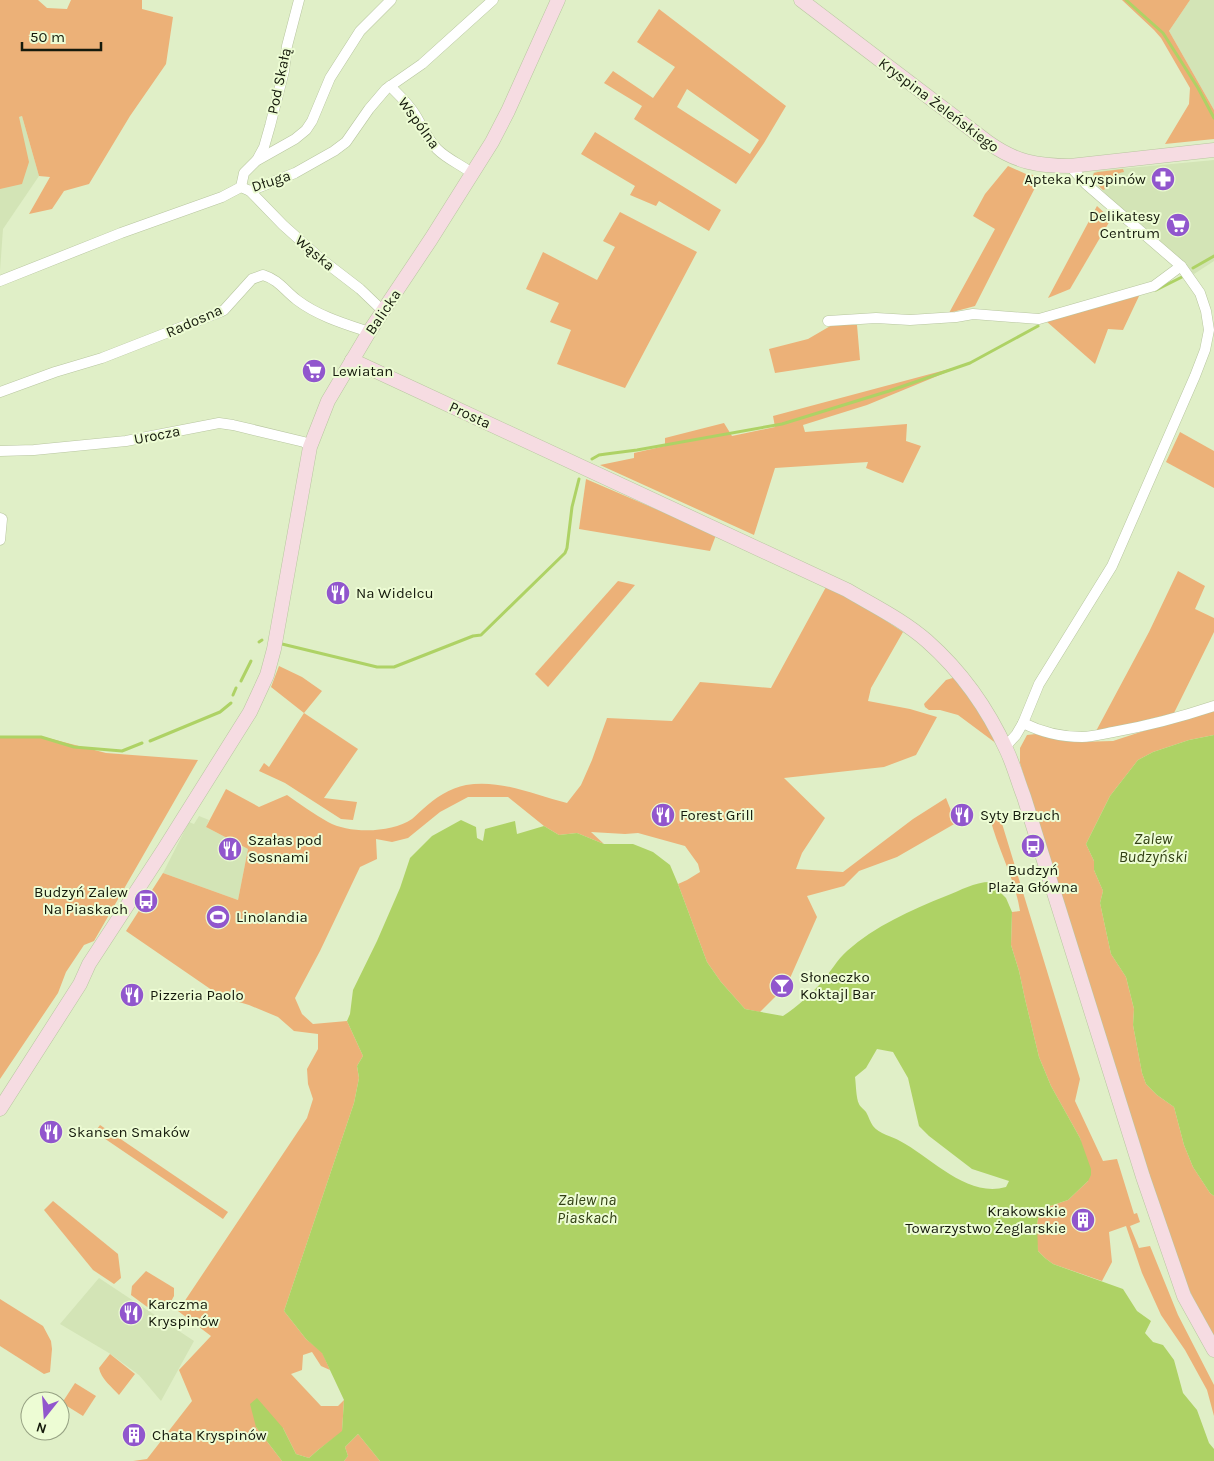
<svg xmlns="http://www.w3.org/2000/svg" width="1214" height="1461" font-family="Karla,sans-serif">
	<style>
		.built { fill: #d3e4b6 }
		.green { fill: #ecb178; fill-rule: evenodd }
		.water { fill: #aed265; fill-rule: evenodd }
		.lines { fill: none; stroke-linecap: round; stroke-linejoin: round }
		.stream { stroke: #aed265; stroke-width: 3 }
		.street-casing { stroke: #b8c6a0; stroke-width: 11 }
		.secondary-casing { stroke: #b8c6a0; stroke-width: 15 }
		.street { stroke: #fff; stroke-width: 10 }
		.secondary { stroke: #f6dce2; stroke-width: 14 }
		.labels { text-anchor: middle; stroke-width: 4; stroke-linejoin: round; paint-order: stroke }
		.street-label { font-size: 15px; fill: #151a0c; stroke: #edfcd4 }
		.poi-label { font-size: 15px; fill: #151a0c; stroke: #edfcd4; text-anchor: start }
		.water-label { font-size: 16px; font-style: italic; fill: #324014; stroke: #edfcd4 }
	</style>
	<rect width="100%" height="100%" fill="#e0efc7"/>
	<g class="built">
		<polygon points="1190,0 1214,0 1214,110 1169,31"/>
		<polygon points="22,116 39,176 3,229 0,271 0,122"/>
		<polygon points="1214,160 1214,261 1194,274 1173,254 1124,212 1092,180 1093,173 1097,171"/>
		<polygon points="199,816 209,820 206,827 248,849 238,900 163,873 189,822 194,824"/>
		<polygon points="99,1278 194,1341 161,1401 139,1375 109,1353 60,1324"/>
	</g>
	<g class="green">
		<polygon points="0,0 38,0 47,8 67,9 71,0 142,0 142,9 173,17 166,64 130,116 89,184 64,191 52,209 29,214 50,177 39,176 22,116 19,117 29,162 22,184 0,189"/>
		<polygon points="1122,0 1190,0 1169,31 1214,110 1214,139 1165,144 1189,104 1190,88 1161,38 1154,30"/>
		<path d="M659,9L786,106L764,143L736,184L634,119L642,106L604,83L613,71L653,98L675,67L637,42ZM687,89L759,140L750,154L677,107Z"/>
		<polygon points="595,132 721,210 709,231 659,201 656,206 630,195 635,186 581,154"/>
		<polygon points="1008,166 1026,174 1041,176 975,306 949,313 995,229 973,216 985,194"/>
		<path d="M1123,169L1124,172C1109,174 1114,187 1103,190L1092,179L1094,173L1098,172Z"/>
		<polygon points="1097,206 1111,219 1070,289 1048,298"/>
		<polygon points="620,212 697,252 625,388 557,364 571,330 550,322 559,303 526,289 543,252 597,280 615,247 603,241"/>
		<polygon points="1140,294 1123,330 1108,329 1095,364 1046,321"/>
		<polygon points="832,325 857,325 860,360 775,373 769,349 808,339"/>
		<polygon points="964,365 867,405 803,425 805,432 907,424 906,441 921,446 903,483 866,468 868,462 775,468 754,535 600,465 634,458 634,453 665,446 665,438 724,423 732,436 775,427 773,416"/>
		<polygon points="1180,432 1214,451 1214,488 1166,462"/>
		<polygon points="586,479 716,535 710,551 579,529"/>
		<polygon points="1178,571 1205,586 1195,609 1214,618 1214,632 1174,713 1095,733 1149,632"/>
		<polygon points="618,581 635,585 548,687 535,674"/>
		<path d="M826,587L856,601L903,632L871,688L868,701L910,709L937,717L916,755L884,767L784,778L825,818L802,853L796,869L843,872L913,819L946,798L956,823L897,857L859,871L844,886L807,896L817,917L787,985L760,1012L745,1009L721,982L707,962L678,884L687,880L700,872L698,864L685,846L638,833L625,834L591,832L604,844L577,833L559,835L544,826L508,797H468L440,812L408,838L392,842L376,839L377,859L360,867L320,951L295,998L302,1014L313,1024L347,1021L363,1056L357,1066L359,1078L354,1103L284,1311L306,1339L322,1352L330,1370L321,1366L312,1352L303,1355L302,1370L291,1374L321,1406H338L344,1400L342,1432L318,1450L309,1458L296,1454L283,1428L256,1427L282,1461H133L147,1459L192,1401L179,1370L211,1336L178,1311L307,1118L313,1099L308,1084L307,1069L318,1049V1034L294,1031L278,1017L249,1005L222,997L126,931L163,873L238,900L248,849L206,827L226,789L259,807L287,795C300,804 314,814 328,822C350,834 391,833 412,819C416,816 419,812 423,809C435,798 450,788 466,785C501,779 534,795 567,803L581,785L592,760L607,718L672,721L700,682L771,688Z"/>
		<polygon points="279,666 302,677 322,691 304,713 358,749 324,798 357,802 353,820 341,819 285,783 259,771 264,763 269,767 304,713 271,687"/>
		<polygon points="956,677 976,702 997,744 958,715 940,710 929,710 925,707 924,704 946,680"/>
		<polygon points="1214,711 1214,735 1189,740 1153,752 1138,760 1110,796 1086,844 1094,861 1094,870 1103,891 1100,903 1111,954 1126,977 1134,1009 1133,1025 1142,1073 1146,1084 1157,1095 1174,1107 1184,1145 1193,1167 1210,1193 1214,1196 1214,1341 1185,1281 1138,1146 1020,763 1020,748 1027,735 1036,734 1078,742 1113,741 1159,726"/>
		<polygon points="0,737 44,737 106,753 198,760 94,941 84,945 66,972 58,993 0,1079"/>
		<path d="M1000,817L1080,1079L1075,1101L1103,1161L1117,1159L1134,1214L1137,1213L1140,1222L1130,1226L1139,1248L1150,1246L1178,1315L1214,1385V1416L1207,1390L1185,1350L1161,1315L1142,1273L1126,1226L1109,1232L1112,1262L1102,1281L1053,1264L1045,1258L1038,1251L1037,1244V1224L1039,1213L1044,1208L1068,1200L1088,1181L1080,1138L1051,1086L1039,1057L1025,999L1019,971L1011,945L1012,912L1020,911C1015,879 998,850 990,818Z"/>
		<polygon points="100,1125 228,1212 223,1219 95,1132"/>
		<polygon points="53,1201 118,1254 121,1278 114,1284 93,1270 44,1210"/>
		<polygon points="146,1271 174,1288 174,1296 167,1309 150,1309 131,1295 132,1286"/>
		<polygon points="0,1299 43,1326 51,1341 52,1349 50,1372 44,1374 0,1346"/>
		<path d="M110,1354L135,1374L119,1395C112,1387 101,1379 99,1368Z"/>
		<polygon points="75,1383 96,1396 83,1416 62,1403"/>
		<polygon points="358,1434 380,1461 344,1461 348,1456 345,1447"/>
	</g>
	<g class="water">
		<polygon points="1214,735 1214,1196 1210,1193 1193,1167 1184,1145 1174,1107 1157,1095 1146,1084 1142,1073 1133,1025 1134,1009 1126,977 1111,954 1100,903 1103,891 1094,870 1094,861 1086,844 1110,796 1138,760 1153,752 1189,740"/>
		<path d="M461,820L476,827L477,838L483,841L485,829L515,821L517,834L544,826L559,835L577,833L604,844H633L653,852L670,865L678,884L707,962L721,982L745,1009L783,1016C798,1006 811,994 823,981C831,971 837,960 847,951C875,926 911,910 946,896C962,890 975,881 993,882L997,889L1006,898L1012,912L1011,945L1019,971L1025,999L1039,1057L1051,1086L1080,1138L1091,1169V1175L1088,1181L1068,1200L1044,1208L1039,1213L1037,1224L1038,1251L1045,1258L1053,1264L1123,1289L1137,1311L1151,1321L1145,1333L1153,1342L1163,1345L1174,1360L1183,1393L1197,1410L1209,1443L1214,1449V1461H380L358,1434L345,1447L348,1456L344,1461H282L256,1427L250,1404L257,1398L283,1428L296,1454L309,1458L318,1450L342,1431L344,1400L322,1353L306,1339L284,1311L354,1103L359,1078L357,1066L363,1056L347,1021L350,1014L353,990L377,941L400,888L410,858L432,836ZM877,1049L893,1052L908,1078L919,1126L929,1136L972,1169L1009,1181L1006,1187C967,1198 932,1158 900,1141C892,1136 879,1134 873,1126C870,1122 869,1117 866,1112C864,1109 860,1107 859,1104C856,1098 856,1084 855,1077L866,1068Z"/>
	</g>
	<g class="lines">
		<g class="stream">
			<polyline points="1126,0 1163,33 1198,88 1214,118"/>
			<polyline points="1193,268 1214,256"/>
			<polyline points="1156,290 1182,277"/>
			<polyline points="592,459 599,455 606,454 637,450 782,424 889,391 970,363 1038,326"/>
			<polyline points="259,642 262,640"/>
			<polyline points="282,644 377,667 394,667 473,636 481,635 565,553 567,548 572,507 579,479"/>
			<polyline points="241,681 251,661"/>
			<polyline points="233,695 236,688"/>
			<polyline points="0,737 41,737 74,747 122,751 142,743"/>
			<polyline points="150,741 220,712 231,703"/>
		</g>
		<g class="street-casing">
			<g id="street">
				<path d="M390,86C399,95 409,104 416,116C423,128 428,140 437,149C448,160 462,165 473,174"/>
				<polyline points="257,160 264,147 270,126 284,71 287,46 299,0"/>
				<polyline points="241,187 244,173 256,161 295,139 306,130 312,121 330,78 353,42 360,31 391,0"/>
				<polyline points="250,191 295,173 334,151 346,142 369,109 386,89 422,64 493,0"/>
				<polyline points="0,281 121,233 222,197 241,187 250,191 283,225 321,259 360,289 383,311"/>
				<polyline points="828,321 876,318 910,320 956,317 973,314 1039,319 1154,286 1181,266"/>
				<path d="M0,392L55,372L102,358L220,312L224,310L252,279L263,275C279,280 284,290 297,300C318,316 345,324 369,332"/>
				<polyline points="0,451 34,450 126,441 219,423 233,425 304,442 310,447"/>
				<polyline points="0,518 2,519 0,540"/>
				<path d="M1023,723C1041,732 1061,737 1082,737C1092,737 1103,734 1113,732C1147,726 1181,717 1214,706"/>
				<polyline points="1005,747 1016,735 1023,723 1039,684 1112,566 1195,376 1205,350 1209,330 1206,311 1200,293 1181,266 1086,184 1070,166"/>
			</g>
		</g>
		<g class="secondary-casing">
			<g id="secondary">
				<path d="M801,0L989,143C1016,162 1037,166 1070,166L1214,150"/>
				<path d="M352,360L847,590C874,606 903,620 927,641C961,671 988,709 1007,751C1014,766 1018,782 1024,797L1143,1177L1184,1296L1214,1350"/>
				<polyline points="0,1109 80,984 89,964 164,849 250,712 267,675 274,649 310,447 328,401 369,332 431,239 492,142 508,111 558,0"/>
			</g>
		</g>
		<use href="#street" class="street"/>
		<use href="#secondary" class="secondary"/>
	</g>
	<defs>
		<g id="pharmacy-disc" transform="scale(1.25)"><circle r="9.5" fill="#9156cd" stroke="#edfcd4"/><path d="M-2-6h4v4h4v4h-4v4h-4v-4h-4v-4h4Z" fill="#fff"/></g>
		<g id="supermarket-disc" transform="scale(1.25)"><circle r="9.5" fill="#9156cd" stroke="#edfcd4"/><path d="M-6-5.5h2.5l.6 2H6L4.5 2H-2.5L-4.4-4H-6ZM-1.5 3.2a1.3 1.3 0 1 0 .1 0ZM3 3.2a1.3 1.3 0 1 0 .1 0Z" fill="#fff"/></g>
		<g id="restaurant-disc" transform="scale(1.25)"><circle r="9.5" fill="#9156cd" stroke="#edfcd4"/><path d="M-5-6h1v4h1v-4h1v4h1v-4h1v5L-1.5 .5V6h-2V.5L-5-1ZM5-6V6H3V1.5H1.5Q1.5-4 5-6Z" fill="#fff"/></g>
		<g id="bus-disc" transform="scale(1.25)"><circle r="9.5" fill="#9156cd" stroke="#edfcd4"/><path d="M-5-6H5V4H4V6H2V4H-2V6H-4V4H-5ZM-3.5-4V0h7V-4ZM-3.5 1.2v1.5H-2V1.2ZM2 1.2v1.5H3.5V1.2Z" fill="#fff"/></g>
		<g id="stadium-disc" transform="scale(1.25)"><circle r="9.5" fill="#9156cd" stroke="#edfcd4"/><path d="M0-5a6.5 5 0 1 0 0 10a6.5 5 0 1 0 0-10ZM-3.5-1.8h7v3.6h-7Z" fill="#fff"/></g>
		<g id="bar-disc" transform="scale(1.25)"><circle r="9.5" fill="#9156cd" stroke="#edfcd4"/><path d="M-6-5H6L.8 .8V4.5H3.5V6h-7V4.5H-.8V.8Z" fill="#fff"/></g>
		<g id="building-disc" transform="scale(1.25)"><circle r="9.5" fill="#9156cd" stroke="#edfcd4"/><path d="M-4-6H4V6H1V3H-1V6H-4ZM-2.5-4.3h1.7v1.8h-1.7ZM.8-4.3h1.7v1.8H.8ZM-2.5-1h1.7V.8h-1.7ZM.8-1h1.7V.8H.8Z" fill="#fff"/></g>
	</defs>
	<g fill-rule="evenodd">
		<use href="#pharmacy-disc" x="1163" y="179"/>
		<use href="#supermarket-disc" x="1178" y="225"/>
		<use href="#supermarket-disc" x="314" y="371"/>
		<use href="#restaurant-disc" x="338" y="593"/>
		<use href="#restaurant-disc" x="663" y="815"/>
		<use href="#restaurant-disc" x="962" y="815"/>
		<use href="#bus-disc" x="1033" y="846"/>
		<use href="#restaurant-disc" x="230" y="849"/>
		<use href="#bus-disc" x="146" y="901"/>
		<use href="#stadium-disc" x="218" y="917"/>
		<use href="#bar-disc" x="782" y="986"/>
		<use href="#restaurant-disc" x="132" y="995"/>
		<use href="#restaurant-disc" x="51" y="1132"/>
		<use href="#building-disc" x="1083" y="1220"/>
		<use href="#restaurant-disc" x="131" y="1313"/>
		<use href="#building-disc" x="134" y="1435"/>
	</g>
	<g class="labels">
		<g class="street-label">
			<text transform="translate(279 81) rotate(-78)" y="5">Pod Skałą</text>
			<text transform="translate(939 105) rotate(37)" y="5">Kryspina Żeleńskiego</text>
			<text transform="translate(419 123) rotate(54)" y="5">Wspólna</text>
			<text transform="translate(271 181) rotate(-18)" y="5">Długa</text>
			<text transform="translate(315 253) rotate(40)" y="5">Wąska</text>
			<text transform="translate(383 312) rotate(-56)" y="5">Balicka</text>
			<text transform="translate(194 321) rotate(-24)" y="5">Radosna</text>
			<text transform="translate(470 415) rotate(25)" y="5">Prosta</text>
			<text transform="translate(157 435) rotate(-11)" y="5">Urocza</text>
		</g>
		<g class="poi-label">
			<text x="1146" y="184" text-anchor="end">Apteka Kryspinów</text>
			<text x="1160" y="221" text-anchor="end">Delikatesy<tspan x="1160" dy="17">Centrum</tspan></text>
			<text x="332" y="376">Lewiatan</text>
			<text x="356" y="598">Na Widelcu</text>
			<text x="680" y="820">Forest Grill</text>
			<text x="980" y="820">Syty Brzuch</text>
			<text x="248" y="845">Szałas pod<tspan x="248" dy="17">Sosnami</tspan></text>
			<text x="1033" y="875" text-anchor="middle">Budzyń<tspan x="1033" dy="17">Plaża Główna</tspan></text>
			<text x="128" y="897" text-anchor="end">Budzyń Zalew<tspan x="128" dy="17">Na Piaskach</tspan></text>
			<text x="236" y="922">Linolandia</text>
			<text x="800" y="982">Słoneczko<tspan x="800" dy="17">Koktajl Bar</tspan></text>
			<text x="150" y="1000">Pizzeria Paolo</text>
			<text x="68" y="1137">Skansen Smaków</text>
			<text x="1066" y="1216" text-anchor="end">Krakowskie<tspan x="1066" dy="17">Towarzystwo Żeglarskie</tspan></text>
			<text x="148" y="1309">Karczma<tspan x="148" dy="17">Kryspinów</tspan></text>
			<text x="152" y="1440">Chata Kryspinów</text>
		</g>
		<g class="water-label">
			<text x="1153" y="844">Zalew<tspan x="1153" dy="18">Budzyński</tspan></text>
			<text x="587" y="1205">Zalew na<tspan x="587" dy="18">Piaskach</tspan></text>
		</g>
	</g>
	<g transform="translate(45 1416) rotate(197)"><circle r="24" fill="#edfcd4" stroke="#97a284"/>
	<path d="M0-4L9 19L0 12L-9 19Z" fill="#9156cd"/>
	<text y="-8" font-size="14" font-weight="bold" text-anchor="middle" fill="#151a0c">N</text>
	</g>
	<path d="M22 42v8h79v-8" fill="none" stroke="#151a0c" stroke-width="2.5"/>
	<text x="30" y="42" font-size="15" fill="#151a0c" stroke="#edfcd4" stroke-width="4" paint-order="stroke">50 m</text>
</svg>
